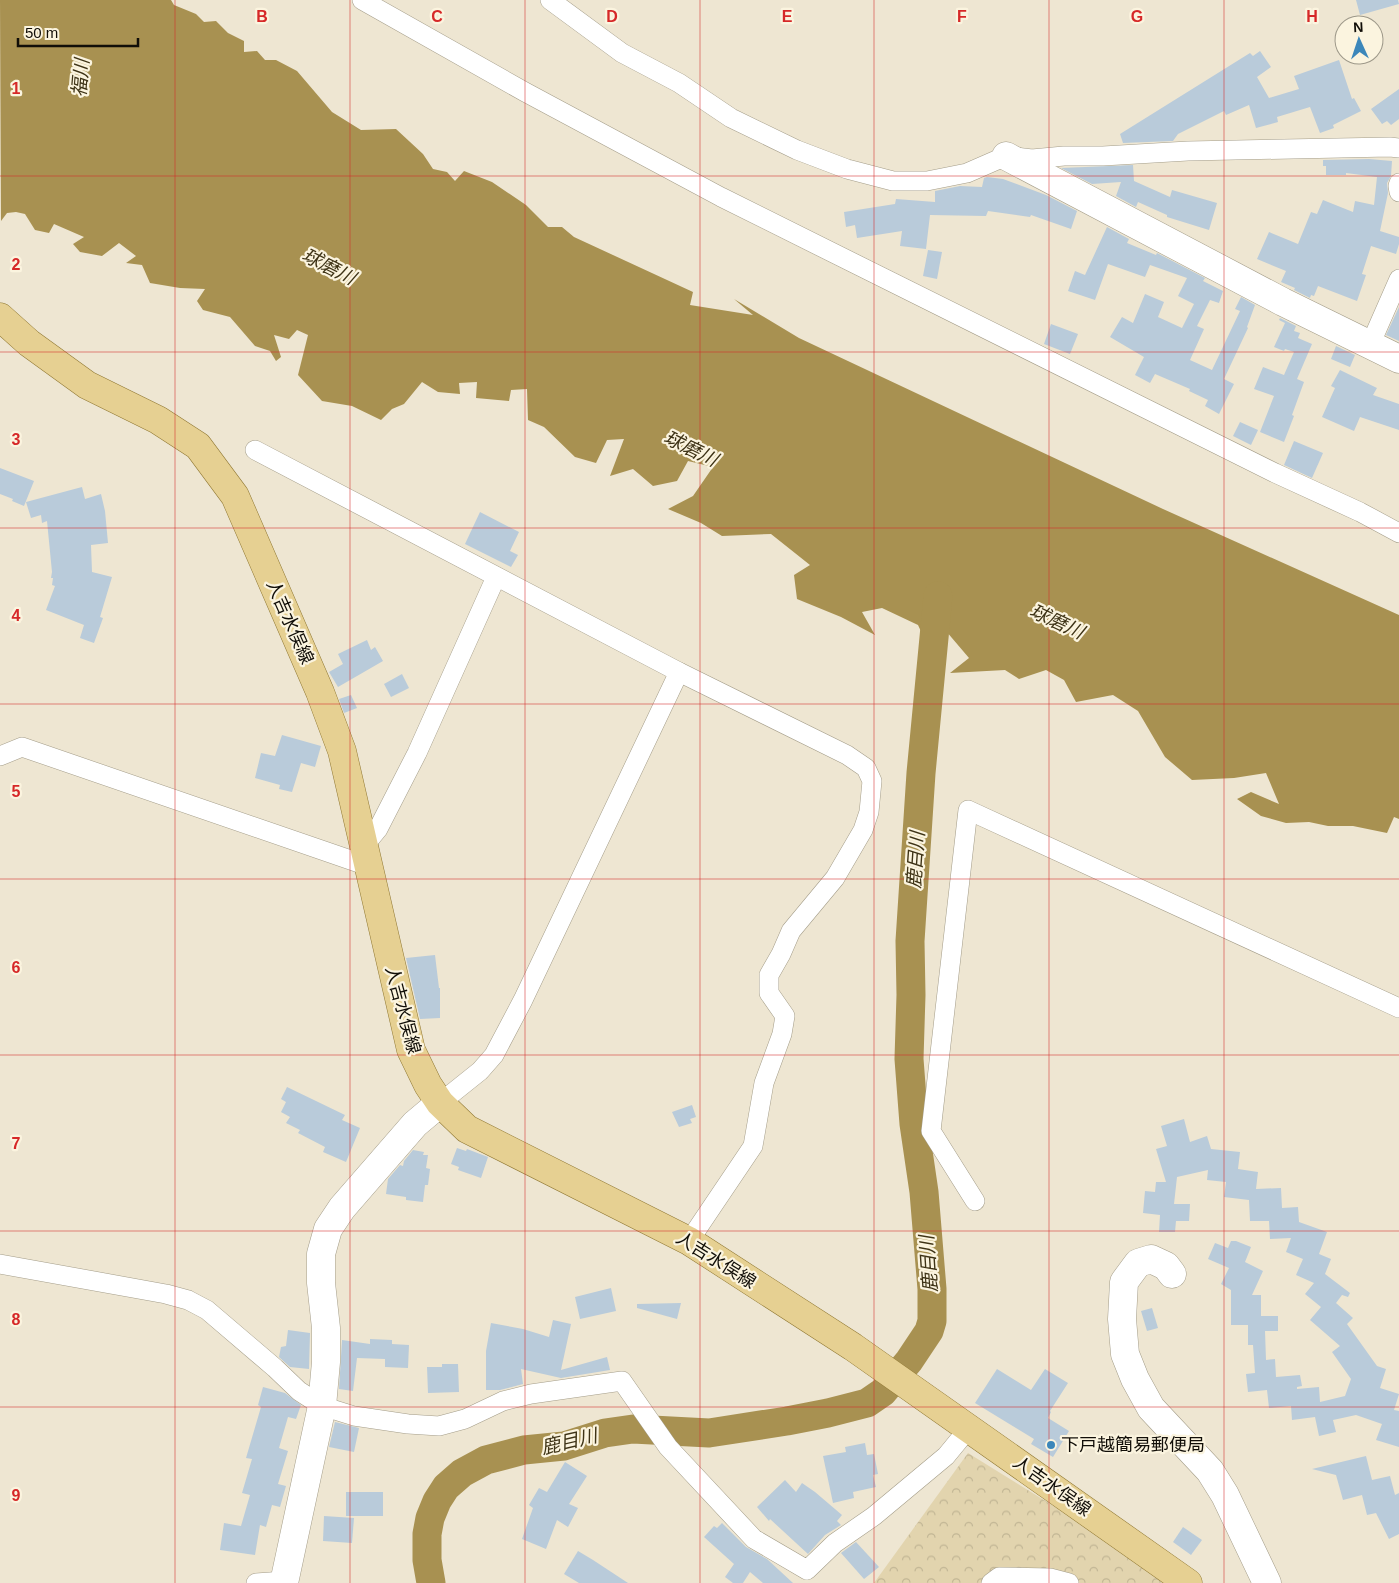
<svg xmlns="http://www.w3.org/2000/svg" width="1399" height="1583" font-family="Arial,'Noto Sans JP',sans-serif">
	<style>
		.forest { fill: url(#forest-crowns) }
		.water { fill: #a89151 }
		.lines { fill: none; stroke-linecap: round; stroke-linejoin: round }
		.river { stroke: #a89151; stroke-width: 29 }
		.building { fill: #b9cbda }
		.street-casing { stroke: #a49d89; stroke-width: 20 }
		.secondary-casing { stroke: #a49d89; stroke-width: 29 }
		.primary-casing { stroke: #907833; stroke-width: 29 }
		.street { stroke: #fff; stroke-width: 19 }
		.secondary { stroke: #fff; stroke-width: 28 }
		.primary { stroke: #e6d092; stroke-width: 28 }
		.grid { fill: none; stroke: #d62828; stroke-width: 1; stroke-opacity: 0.55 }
		.poi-dot { fill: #3c87ba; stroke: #fbf4df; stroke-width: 2 }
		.labels { text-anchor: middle; stroke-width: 4.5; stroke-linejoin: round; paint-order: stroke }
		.street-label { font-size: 18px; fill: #110e08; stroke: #fbf4df }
		.poi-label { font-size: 18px; fill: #110e08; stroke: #fbf4df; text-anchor: start }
		.water-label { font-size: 19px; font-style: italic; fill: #3e3316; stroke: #fbf4df }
		.grid-label { font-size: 16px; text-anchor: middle; font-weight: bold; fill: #d62828; stroke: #fbf4df; stroke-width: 4.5; stroke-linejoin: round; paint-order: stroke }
	</style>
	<defs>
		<pattern id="forest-crowns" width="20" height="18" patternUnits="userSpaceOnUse" patternTransform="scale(1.25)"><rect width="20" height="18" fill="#e2d4ae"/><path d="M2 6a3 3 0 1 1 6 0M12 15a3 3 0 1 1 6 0" fill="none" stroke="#c1b594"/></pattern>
	</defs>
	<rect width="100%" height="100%" fill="#eee6d2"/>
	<polygon class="forest" points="968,1453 1178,1583 874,1583"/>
	<polygon class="water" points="0,0 171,0 174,5 196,14 204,22 216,21 228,33 244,41 244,52 257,51 265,60 276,60 297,71 332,112 361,130 396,129 423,154 433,169 447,172 455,181 464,171 492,182 526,205 548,227 562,227 574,237 693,292 690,305 753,315 734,299 799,338 1163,509 1399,615 1399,819 1394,817 1387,833 1353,826 1328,826 1309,822 1286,823 1261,816 1237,799 1251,792 1279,804 1266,773 1234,778 1192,780 1165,757 1138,711 1113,695 1076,702 1064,680 1046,670 1019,679 1005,670 950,673 969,658 946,631 925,640 918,625 882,608 862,612 875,635 841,617 797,599 794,575 810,565 771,534 722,536 701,523 668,509 693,496 713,467 688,461 677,481 653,486 633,469 610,476 624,439 607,440 596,463 575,457 544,427 528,420 527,389 511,390 509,401 476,398 477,382 459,383 460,394 438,392 422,382 404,404 392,409 381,420 352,406 322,401 298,375 308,335 297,330 289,339 274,335 281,357 276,361 270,351 255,346 230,317 203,310 197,301 205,289 180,288 150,283 142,265 126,263 136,256 119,243 102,256 80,252 73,244 84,237 54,224 49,233 35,230 25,214 16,212 7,213 1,221"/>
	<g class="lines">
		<polyline class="river" points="431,1583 427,1560 427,1534 430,1518 437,1501 446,1487 462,1473 486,1460 524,1450 564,1446 605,1433 633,1429 709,1433 787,1421 828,1413 867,1403 883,1392 909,1361 929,1331 932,1321 932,1289 924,1192 914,1124 909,1059 911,995 910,941 921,773 938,596"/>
	</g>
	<g class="building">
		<polygon points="1356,0 1398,0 1399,4 1360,15"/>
		<polygon points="1260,51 1271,67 1257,77 1269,98 1299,89 1294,76 1339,60 1352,99 1354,98 1361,111 1333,125 1334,128 1320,133 1310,107 1277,117 1278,122 1256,128 1249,105 1226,115 1224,111 1178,134 1173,141 1123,143 1120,134 1250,53 1253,56"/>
		<polygon points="1399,89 1399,119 1391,125 1387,121 1382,124 1371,109"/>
		<polygon points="1369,159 1392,161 1391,176 1387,183 1388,193 1380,231 1399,237 1399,244 1396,254 1371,246 1362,274 1366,275 1357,301 1318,286 1314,296 1311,295 1310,298 1294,290 1295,288 1281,282 1286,271 1257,259 1269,232 1298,244 1311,212 1317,214 1323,200 1353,212 1355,201 1374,205 1377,177 1346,173 1346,175 1326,175 1326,166 1323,166 1323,160"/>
		<polygon points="1133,165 1134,181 1170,197 1172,190 1217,203 1209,230 1167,217 1167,215 1138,202 1136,207 1116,196 1121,182 1092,184 1061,168"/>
		<polygon points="987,177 1003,179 1046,195 1077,211 1071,229 1031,215 1030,217 988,211 986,216 930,215 926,249 900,246 902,231 857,238 855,225 846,227 844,212 895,204 896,199 935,202 935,191 960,186 982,187 984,178"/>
		<polygon points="1107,227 1129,239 1127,243 1156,255 1157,253 1205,278 1203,281 1223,291 1219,303 1210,300 1197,326 1204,329 1190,360 1212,370 1240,311 1235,309 1241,297 1255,305 1247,327 1248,328 1224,379 1234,384 1219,414 1205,406 1208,400 1189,391 1190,389 1155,374 1150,383 1135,375 1144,357 1110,337 1122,317 1133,323 1145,294 1164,302 1158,317 1182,328 1194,304 1178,296 1187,278 1150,265 1145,277 1108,264 1095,300 1068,291 1075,271 1085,275"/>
		<polygon points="928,250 942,252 937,279 923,276"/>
		<polygon points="1399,307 1399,341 1386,335"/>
		<polygon points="1280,318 1296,326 1294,331 1300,333 1298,338 1312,344 1297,379 1304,382 1292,415 1294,416 1284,442 1260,432 1274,396 1254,389 1263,367 1284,375 1294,352 1285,349 1284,351 1274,347 1285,323 1279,320"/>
		<polygon points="1051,324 1078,334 1070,354 1044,344"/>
		<polygon points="1336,346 1355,355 1350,367 1331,359"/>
		<polygon points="1340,370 1377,388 1373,395 1399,404 1399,430 1360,417 1354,431 1322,417 1335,388 1331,386"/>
		<polygon points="1240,422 1258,430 1251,445 1233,436"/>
		<polygon points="1294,441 1323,453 1312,478 1284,465"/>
		<polygon points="0,468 34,481 24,506 12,501 13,499 0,494"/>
		<polygon points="82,487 85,499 101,494 105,511 108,543 91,545 92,572 112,577 100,617 103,618 94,643 80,638 84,625 46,610 55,586 52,585 53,578 51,578 52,572 47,521 42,523 41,515 31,518 26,502"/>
		<polygon points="480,512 519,532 510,551 518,555 511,567 465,544"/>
		<polygon points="367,640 371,650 375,647 383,661 338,687 329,672 343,664 338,654"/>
		<polygon points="402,674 409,688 391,697 384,684"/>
		<polygon points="351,695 357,708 344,713 339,699"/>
		<polygon points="282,735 321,746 315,767 301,763 292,792 279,789 280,785 255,778 261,753 275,756"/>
		<polygon points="435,955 439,988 440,988 440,1018 420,1019 406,958"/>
		<polygon points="287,1087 345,1115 342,1120 360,1128 346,1162 323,1152 325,1147 298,1133 300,1130 286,1123 290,1117 281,1112 286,1102 281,1099"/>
		<polygon points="692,1105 696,1117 690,1119 692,1123 679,1127 672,1112"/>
		<polygon points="1184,1119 1190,1142 1207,1136 1211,1149 1240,1152 1238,1169 1258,1172 1256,1189 1281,1188 1282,1208 1298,1207 1299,1222 1327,1232 1319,1254 1331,1259 1325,1274 1350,1293 1348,1297 1342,1295 1336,1303 1353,1318 1347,1324 1377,1366 1386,1369 1380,1388 1399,1394 1394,1410 1399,1411 1399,1447 1376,1440 1382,1424 1356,1415 1333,1420 1336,1432 1319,1436 1315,1417 1292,1420 1291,1406 1269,1408 1267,1390 1248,1392 1246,1374 1255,1373 1253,1345 1248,1345 1248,1325 1231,1325 1231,1290 1221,1284 1229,1268 1208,1259 1215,1243 1228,1248 1231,1241 1236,1241 1251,1247 1245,1262 1263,1271 1252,1295 1261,1295 1261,1316 1278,1316 1278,1331 1265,1331 1266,1360 1275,1359 1276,1377 1300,1375 1302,1386 1297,1387 1297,1389 1319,1387 1320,1402 1345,1396 1351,1379 1332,1352 1340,1346 1310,1320 1321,1307 1305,1294 1314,1283 1296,1275 1303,1259 1286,1252 1291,1238 1270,1239 1269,1221 1250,1221 1249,1200 1224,1197 1226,1182 1207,1180 1208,1170 1177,1177 1174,1204 1190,1204 1189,1221 1176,1221 1175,1232 1159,1232 1160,1215 1143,1213 1145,1191 1155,1192 1156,1182 1166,1182 1156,1149 1167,1146 1161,1126"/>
		<polygon points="457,1148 466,1151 467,1149 488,1157 481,1178 458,1170 459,1167 451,1164"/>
		<polygon points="413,1150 424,1152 423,1155 428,1155 426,1168 430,1169 428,1185 425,1185 423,1202 406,1200 406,1197 386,1194 388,1179 400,1165 403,1166 404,1161"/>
		<polygon points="611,1288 616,1311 580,1319 575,1297"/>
		<polygon points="681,1303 677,1319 637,1308 637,1304"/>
		<polygon points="1152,1308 1158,1328 1147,1331 1141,1311"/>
		<polygon points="553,1320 571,1324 561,1370 607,1357 610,1370 561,1378 521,1369 523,1384 500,1390 486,1390 486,1351 491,1323 523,1329 549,1337"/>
		<polygon points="288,1330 310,1333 309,1369 290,1367 279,1357 281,1347 286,1346"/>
		<polygon points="370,1339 392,1340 392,1344 409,1345 408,1368 385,1367 385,1359 357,1358 353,1391 339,1389 342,1340 370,1344"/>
		<polygon points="442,1364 458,1364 459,1392 428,1393 427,1367 442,1367"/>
		<polygon points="997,1369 1031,1390 1045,1369 1068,1383 1050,1411 1051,1412 1048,1418 1069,1431 1053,1457 1031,1444 1034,1439 975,1403"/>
		<polygon points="263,1387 285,1393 301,1405 296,1419 288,1417 279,1448 288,1451 278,1484 286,1486 280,1507 272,1505 266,1527 260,1525 255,1555 220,1550 224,1523 241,1526 250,1495 242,1493 252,1459 246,1458 261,1407 258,1405"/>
		<polygon points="335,1422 359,1428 354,1452 329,1447"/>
		<polygon points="865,1443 867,1455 874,1454 878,1474 873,1475 876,1487 853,1492 854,1498 833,1503 823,1456 846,1452 845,1447"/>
		<polygon points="1366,1456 1372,1480 1390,1476 1395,1495 1399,1493 1399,1534 1389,1539 1376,1513 1367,1515 1362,1495 1343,1500 1336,1475 1312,1469"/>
		<polygon points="565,1462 587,1476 569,1504 578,1508 568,1527 557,1520 546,1549 522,1539 533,1508 529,1505 539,1488 547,1492"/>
		<polygon points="785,1480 796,1492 802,1483 815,1492 842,1515 837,1521 841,1525 825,1535 808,1554 770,1519 769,1521 757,1507"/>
		<rect x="346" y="1492" width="37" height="24"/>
		<polygon points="324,1516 354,1518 352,1543 323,1541"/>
		<polygon points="722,1523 746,1547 767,1559 793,1583 763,1583 750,1572 743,1583 733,1583 725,1577 734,1564 704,1537 714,1526 717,1528"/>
		<polygon points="1183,1527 1202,1540 1191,1555 1173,1542"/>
		<polygon points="856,1542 879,1567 864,1579 841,1553"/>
		<polygon points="578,1551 593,1560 628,1583 579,1583 564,1574"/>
	</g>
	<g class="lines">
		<g class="street-casing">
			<g id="street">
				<polyline points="362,0 525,92 721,197 1275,473 1360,512 1399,533"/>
				<polyline points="550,0 622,53 679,83 731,118 797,150 847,169 893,181 927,181 967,173 1006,156 1032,159 1064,156 1103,156 1188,151 1390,147 1399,148"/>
				<polyline points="1399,183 1398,186 1399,192"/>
				<polyline points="1370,345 1399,279"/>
				<polyline points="255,450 679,672 847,755 866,768 872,781 869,812 863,830 835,878 791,931 781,954 769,975 769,993 785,1016 782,1034 764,1083 753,1146 689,1241"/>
				<polyline points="0,756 22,747 368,866"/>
				<polyline points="364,846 378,829 417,753 496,577"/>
				<polyline points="440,1103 480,1071 494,1055 523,1000 679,672"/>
				<polyline points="975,1201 931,1131 968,810 1399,1008"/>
				<polyline points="0,1264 166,1294 188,1300 207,1310 275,1368 299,1391 322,1406 354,1416 408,1424 439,1426 465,1419 503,1401 531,1394 622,1381 668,1447 754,1539 807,1570 835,1543 874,1516 946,1456 969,1428"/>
				<polyline points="256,1583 284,1581"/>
				<polyline points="991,1583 999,1577 1050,1578 1069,1583"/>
			</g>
		</g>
		<g class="secondary-casing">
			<g id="secondary">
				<polyline points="1006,156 1283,302 1399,359"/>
				<polyline points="1172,1274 1166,1266 1151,1259 1138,1263 1124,1282 1122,1319 1125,1354 1135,1379 1151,1408 1210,1471 1225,1495 1267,1583"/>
				<polyline points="284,1583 322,1406 326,1362 326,1328 321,1283 321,1254 328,1229 342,1208 415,1124 440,1103"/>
			</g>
		</g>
		<g class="primary-casing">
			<polyline id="primary" points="0,317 29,343 87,385 158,420 198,446 235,496 320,692 342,751 411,1050 428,1085 440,1103 467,1129 689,1241 853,1347 1188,1583"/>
		</g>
		<use href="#street" class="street"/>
		<use href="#secondary" class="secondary"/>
		<use href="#primary" class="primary"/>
	</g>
	<path class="grid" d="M175,0V1583M350,0V1583M525,0V1583M700,0V1583M874,0V1583M1049,0V1583M1224,0V1583M0,176H1399M0,352H1399M0,528H1399M0,704H1399M0,879H1399M0,1055H1399M0,1231H1399M0,1407H1399"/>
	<circle class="poi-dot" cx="1051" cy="1445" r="5"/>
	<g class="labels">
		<g class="street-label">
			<text transform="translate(290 622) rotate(66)" y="6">人吉水俣線</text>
			<text transform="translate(403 1010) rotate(75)" y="6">人吉水俣線</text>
			<text transform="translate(716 1260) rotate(32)" y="6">人吉水俣線</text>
			<text transform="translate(1052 1486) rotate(35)" y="6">人吉水俣線</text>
		</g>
		<g class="poi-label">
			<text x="1061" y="1451">下戸越簡易郵便局</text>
		</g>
		<g class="water-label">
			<text transform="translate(80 78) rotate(-85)" y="7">福川</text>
			<text transform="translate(329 266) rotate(27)" y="7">球磨川</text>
			<text transform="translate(691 448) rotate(26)" y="7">球磨川</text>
			<text transform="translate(1057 621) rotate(25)" y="7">球磨川</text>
			<text transform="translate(915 860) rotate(-86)" y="7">鹿目川</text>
			<text transform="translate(928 1264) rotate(-94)" y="7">鹿目川</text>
			<text transform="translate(569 1441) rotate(-13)" y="7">鹿目川</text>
		</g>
	</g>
	<g class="grid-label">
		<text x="262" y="22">B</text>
		<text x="437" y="22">C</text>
		<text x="612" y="22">D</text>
		<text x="787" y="22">E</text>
		<text x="962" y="22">F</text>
		<text x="1137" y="22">G</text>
		<text x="1312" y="22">H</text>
		<text x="16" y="94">1</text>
		<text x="16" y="270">2</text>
		<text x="16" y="445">3</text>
		<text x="16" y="621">4</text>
		<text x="16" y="797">5</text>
		<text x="16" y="973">6</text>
		<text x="16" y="1149">7</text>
		<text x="16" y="1325">8</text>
		<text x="16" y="1501">9</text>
	</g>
	<g transform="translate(1359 40) rotate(357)"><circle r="24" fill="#fbf4df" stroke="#9d9889"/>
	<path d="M0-4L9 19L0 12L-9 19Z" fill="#3c87ba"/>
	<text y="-8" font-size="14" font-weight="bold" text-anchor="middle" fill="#110e08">N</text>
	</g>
	<path d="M18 38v8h120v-8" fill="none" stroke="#110e08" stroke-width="2.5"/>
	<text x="25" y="38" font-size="15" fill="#110e08" stroke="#fbf4df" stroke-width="4" paint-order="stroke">50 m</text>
</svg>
